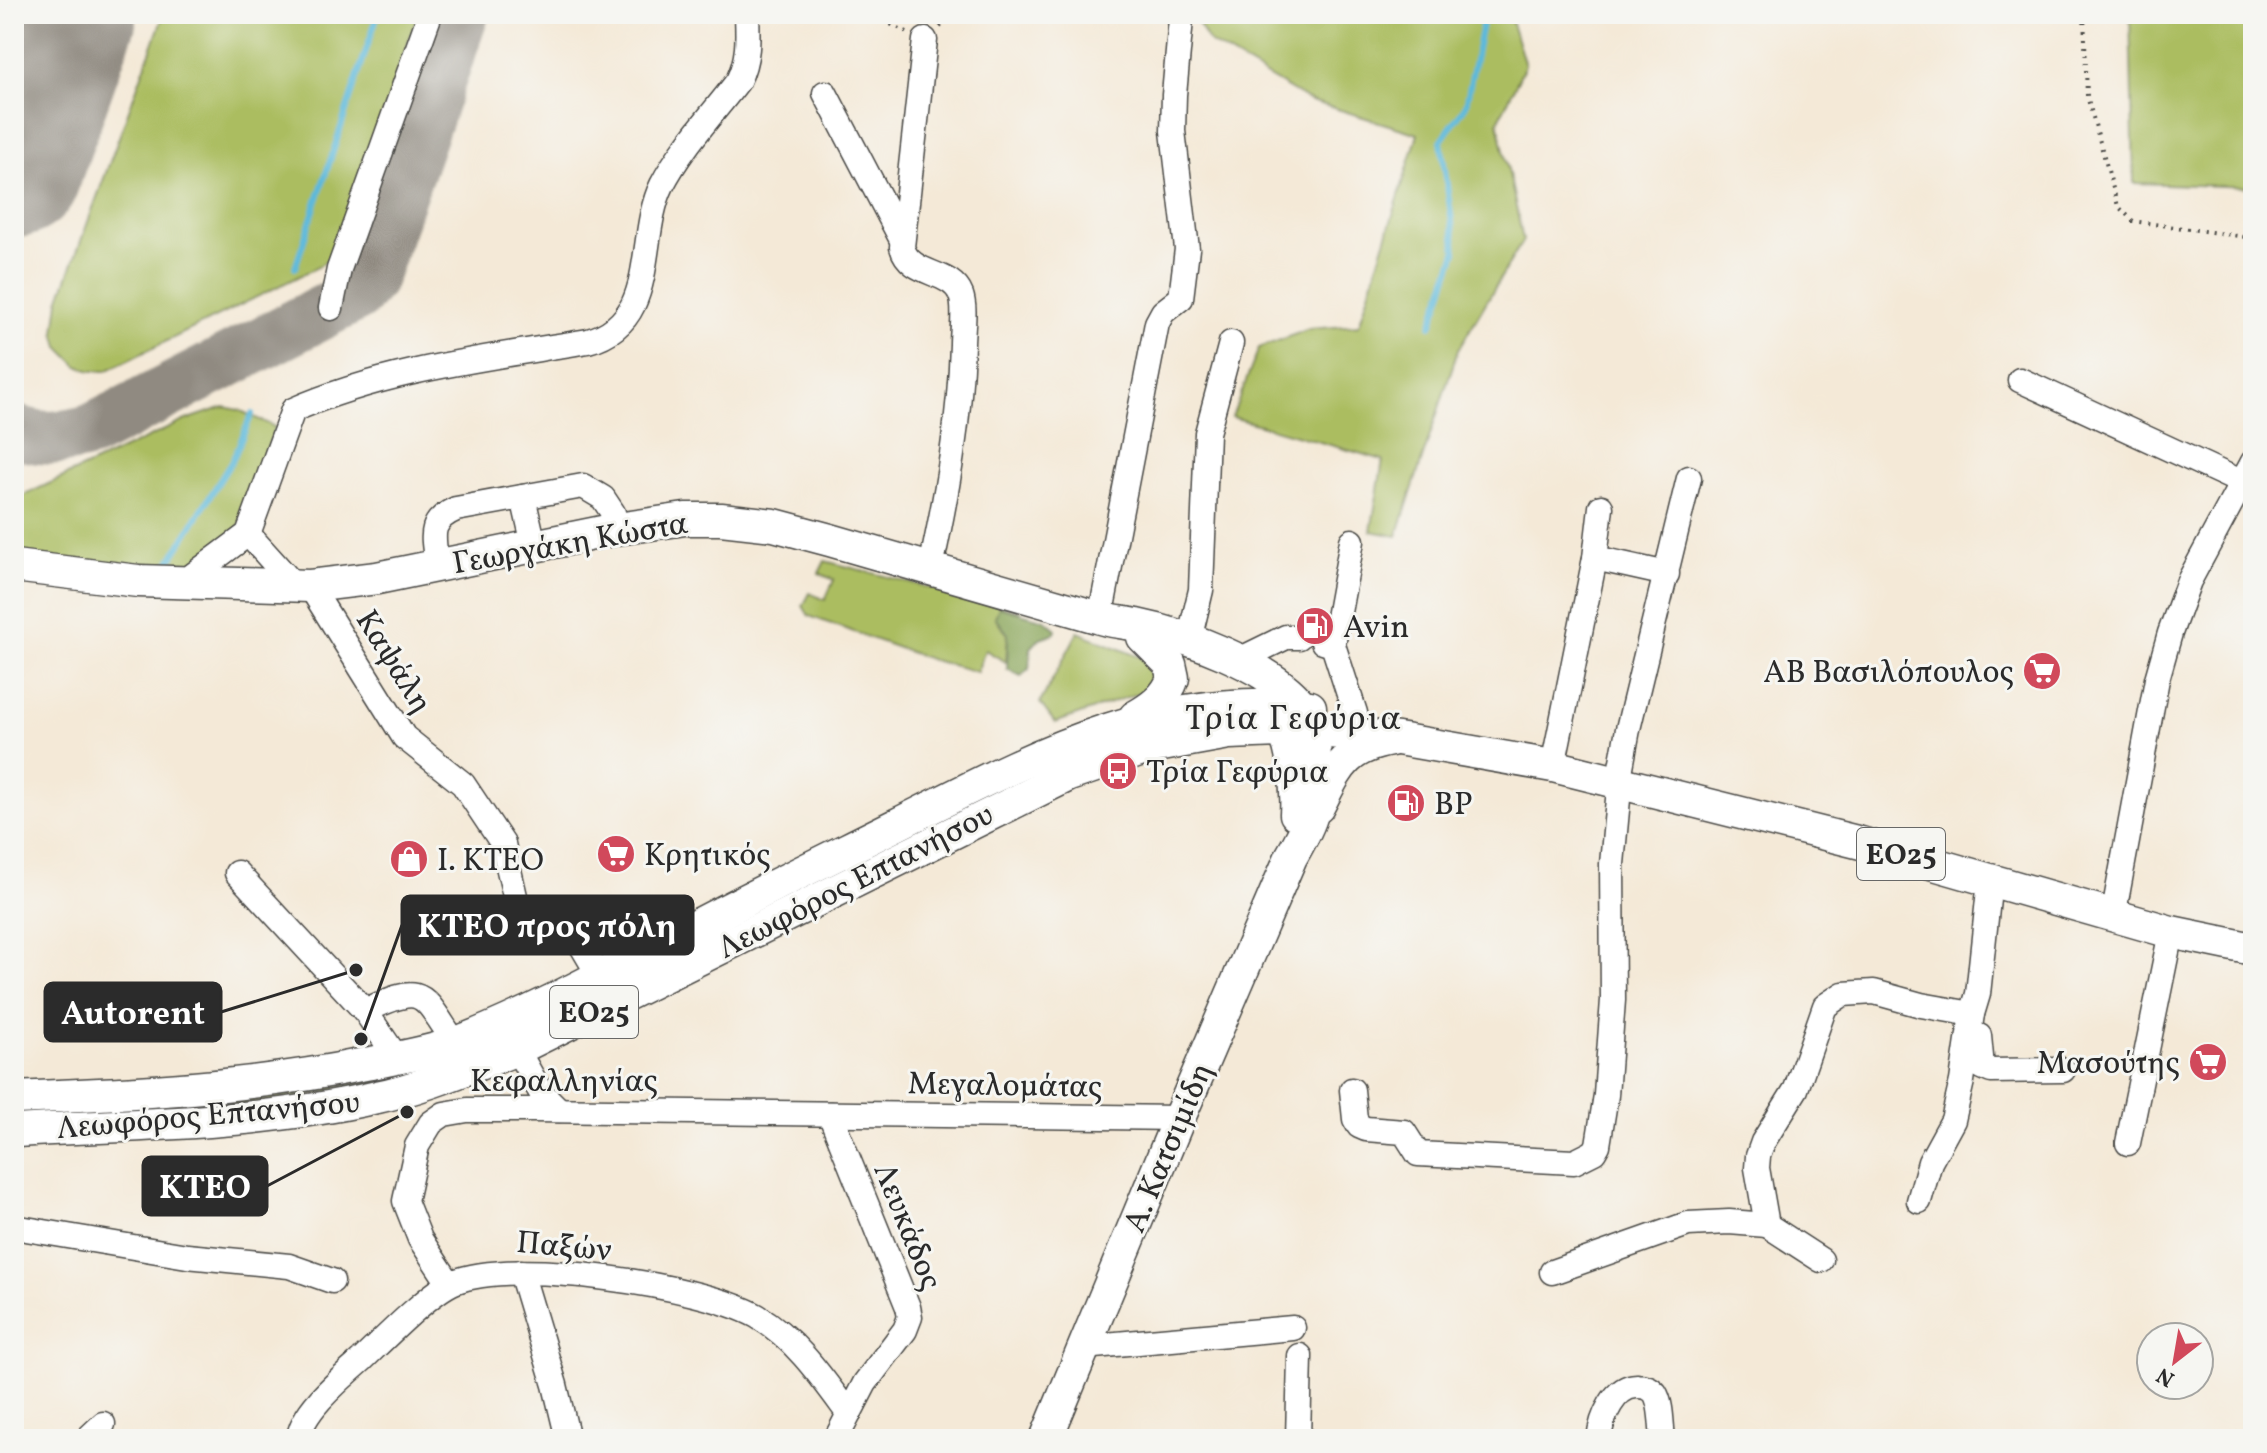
<svg xmlns="http://www.w3.org/2000/svg" width="2267" height="1453" font-family="Vollkorn,serif">
	<style>
		.green { fill: #abbd61; stroke: #6b7446; stroke-width: 2 }
		.forest { fill: #88a457; stroke: #5a6841; stroke-width: 2 }
		.lines { fill: none; stroke-linecap: round; stroke-linejoin: round }
		.stream { stroke: #5db9db; stroke-width: 6 }
		.taxiway { stroke: #908a81; stroke-width: 54 }
		.runway { stroke: #908a81; stroke-width: 134 }
		.minor-casing { stroke: #494845; stroke-width: 27 }
		.major-casing { stroke: #494845; stroke-width: 35 }
		.path { stroke: #494845; stroke-width: 4; stroke-dasharray: 2 6; stroke-linecap: butt }
		.minor { stroke: #fff; stroke-width: 24 }
		.major { stroke: #fff; stroke-width: 32 }
		.labels { text-anchor: middle; stroke-width: 6; stroke-linejoin: round; paint-order: stroke }
		.shield { fill: #f6f6f2; stroke: #686867; stroke-width: 2 }
		.shield-label { font-size: 30px; font-weight: bold; fill: #2b2b2b }
		.street-label { font-size: 32px; fill: #2b2b2b; stroke: #f6f6f2 }
		.poi-label { font-size: 32px; fill: #2b2b2b; stroke: #f6f6f2; text-anchor: start }
		.neighbourhood-label { font-size: 34px; letter-spacing: 2px; fill: #2b2b2b; stroke: #f6f6f2 }
		.leader { fill: none; stroke: #2b2b2b; stroke-width: 3 }
		.callout-dot { fill: #2b2b2b; stroke: #f6f6f2; stroke-width: 3 }
		.callout { fill: #2b2b2b; stroke: #2b2b2b; stroke-width: 3 }
		.callout-label { font-size: 34px; text-anchor: middle; font-weight: bold; fill: #fff }
	</style>
	<rect width="100%" height="100%" fill="#f6f6f2"/>
	<filter id="ink" filterUnits="userSpaceOnUse"><feTurbulence type="fractalNoise" baseFrequency=".0125" numOctaves="2"/><feDisplacementMap in="SourceGraphic" scale="16" xChannelSelector="R" yChannelSelector="G"/><feConvolveMatrix kernelMatrix="1 2 1 2 8 2 1 2 1" color-interpolation-filters="sRGB"/></filter>
	<filter id="wash" filterUnits="userSpaceOnUse"><feTurbulence type="fractalNoise" baseFrequency=".006" numOctaves="4" result="noise"/><feDisplacementMap in="SourceGraphic" scale="32" xChannelSelector="R" yChannelSelector="G"/><feGaussianBlur stdDeviation="1.8" result="paint"/><feColorMatrix in="noise" values="0 0 0 0 0 0 0 0 0 0 0 0 0 0 0 0 0 1.4 0 .05"/><feComposite in="paint" operator="in"/></filter>
	<g filter="url(#wash)">
		<rect width="100%" height="100%" fill="#f4e9d7"/>
		<g class="green">
			<polygon points="164,14 418,14 334,255 318,267 106,371 91,371 78,366 59,347 55,332 59,301"/>
			<polygon points="1193,14 1509,14 1525,65 1498,122 1523,240 1458,350 1397,536 1371,531 1383,460 1232,417 1259,348 1309,329 1359,325 1418,134 1308,100 1209,42"/>
			<polygon points="2130,14 2253,14 2253,187 2134,183"/>
			<polygon points="224,407 239,410 275,427 238,530 184,573 14,557 14,500 186,420"/>
			<polygon points="825,561 1022,611 1003,607 999,624 1008,634 1006,662 985,650 977,672 929,659 809,616 803,606 810,593 825,600 834,580 819,573"/>
			<polygon points="1078,632 1142,658 1154,665 1159,677 1147,690 1055,723 1040,703"/>
			<polygon points="406,1073 408,1076 273,1103 14,1120 14,1111 268,1096 317,1090"/>
		</g>
		<polygon class="forest" points="999,607 1045,620 1056,629 1055,633 1040,638 1031,648 1029,669 1021,676 1007,669 1008,634 995,617"/>
		<g class="lines">
			<g class="stream">
				<polyline points="295,268 378,14"/>
				<polyline points="1431,326 1456,252 1441,141 1466,105 1484,14"/>
				<polyline points="165,569 233,459 252,414"/>
			</g>
			<path class="taxiway" d="M14,430C39,442 66,438 91,431L356,295L370,278L462,14"/>
			<polyline class="runway" points="14,171 70,14"/>
		</g>
	</g>
	<g filter="url(#ink)">
		<g class="lines">
			<g class="minor-casing">
				<g id="minor">
					<path d="M925,40L902,247C910,277 951,269 961,295C966,309 962,329 962,344C960,420 947,493 931,567"/>
					<polyline points="825,93 902,240"/>
					<polyline points="331,308 339,269 430,14"/>
					<polyline points="2020,380 2243,483"/>
					<polyline points="523,497 534,545"/>
					<polyline points="248,534 295,586"/>
					<polyline points="1595,558 1667,574"/>
					<path d="M437,566C434,538 426,522 456,509L583,486L603,498L613,513L617,529"/>
					<path d="M181,584L248,534L293,410C387,369 488,358 588,341C660,322 636,238 662,185C681,148 712,115 738,81C749,58 748,39 747,14"/>
					<polyline points="310,586 404,737 463,784 503,844 517,905 527,913 570,926 600,977"/>
					<polyline points="1100,618 1157,323 1163,312 1181,298 1187,249 1173,131 1174,95 1181,19"/>
					<polyline points="1189,640 1201,590 1207,433 1231,343"/>
					<polyline points="1323,642 1333,645 1355,713"/>
					<polyline points="1333,645 1352,541"/>
					<polyline points="1239,660 1286,637 1299,637"/>
					<polyline points="1553,766 1595,558 1601,507"/>
					<polyline points="237,873 365,1011 397,1058"/>
					<polyline points="2113,917 2157,679 2170,633 2189,581 2253,462"/>
					<path d="M365,1011C425,982 421,993 455,1043"/>
					<polyline points="1979,1036 1982,1067 1991,1071 2063,1070"/>
					<polyline points="510,1037 540,1091 559,1110"/>
					<polyline points="1352,1090 1355,1119 1359,1126 1366,1129 1404,1132 1418,1154 1574,1162 1594,1152 1598,1145 1606,1095 1613,1000 1612,864 1621,767 1628,729 1689,478"/>
					<polyline points="830,1114 908,1307 910,1317 905,1330 865,1383 836,1439"/>
					<polyline points="2128,1143 2171,932"/>
					<polyline points="1919,1201 1930,1162 1953,1120 1962,1081 1972,1014 1978,994 1990,880"/>
					<polyline points="14,1227 187,1256 289,1266 332,1281"/>
					<polyline points="1821,1260 1767,1225 1757,1168 1758,1156 1763,1142 1796,1089 1825,1006 1843,994 1874,992 1921,1005 1972,1014"/>
					<polyline points="521,1272 555,1385 568,1439"/>
					<polyline points="1552,1272 1688,1224 1729,1222 1767,1225"/>
					<polyline points="449,1283 420,1239 405,1201 417,1146 431,1123 444,1114 467,1110 534,1110 1179,1118"/>
					<polyline points="1083,1347 1293,1328"/>
					<polyline points="87,1439 103,1424"/>
					<path d="M299,1439C300,1412 343,1377 362,1360C383,1340 430,1292 454,1282C513,1257 701,1285 757,1316C795,1338 823,1379 848,1413"/>
					<polyline points="1298,1439 1300,1356"/>
					<path d="M1599,1439C1601,1419 1614,1385 1638,1386C1644,1386 1651,1388 1655,1393C1662,1404 1661,1425 1663,1438"/>
				</g>
			</g>
			<g class="major-casing">
				<g id="major">
					<path d="M14,566L138,581L310,586L377,578L617,529L685,519H721L774,525L830,540L1100,618C1112,622 1124,622 1136,625C1185,635 1269,665 1301,705C1312,719 1314,740 1315,758C1317,808 1316,813 1291,857L1179,1118L1046,1439"/>
					<path d="M1274,712C1292,739 1298,782 1296,814"/>
					<path d="M1135,717C1151,708 1167,697 1173,678L1170,664L1143,637"/>
					<path d="M1318,807C1338,768 1344,748 1391,740"/>
					<path d="M14,1098C132,1093 249,1088 365,1064C396,1058 428,1053 459,1042C538,1011 613,969 688,930C758,893 828,859 898,824C1037,754 1149,692 1310,707"/>
					<path d="M14,1131C135,1124 259,1125 377,1097C425,1087 470,1067 515,1050L1069,775L1151,747L1229,733L1311,730L1398,739L1553,766L1861,843L2171,932L2253,949"/>
				</g>
			</g>
			<g class="path">
				<polyline points="869,14 907,32"/>
				<polyline points="2084,14 2087,96 2118,206 2133,221 2253,238"/>
				<polyline points="940,27 954,14"/>
			</g>
			<use href="#minor" class="minor"/>
			<use href="#major" class="major"/>
		</g>
	</g>
	<defs>
		<g id="fuel-disc" transform="scale(2)"><circle r="9.5" fill="#d1495b" stroke="#f6f6f2"/><path d="M-5.5-6h7V0h2V4h1.3V-2.5L3-4.5l.8-.8L6-3V5H2.5V1h-1V6h-7ZM-4.2-4.7v3.2H.2V-4.7Z" fill="#fff"/></g>
		<g id="supermarket-disc" transform="scale(2)"><circle r="9.5" fill="#d1495b" stroke="#f6f6f2"/><path d="M-6-5.5h2.5l.6 2H6L4.5 2H-2.5L-4.4-4H-6ZM-1.5 3.2a1.3 1.3 0 1 0 .1 0ZM3 3.2a1.3 1.3 0 1 0 .1 0Z" fill="#fff"/></g>
		<g id="bus-disc" transform="scale(2)"><circle r="9.5" fill="#d1495b" stroke="#f6f6f2"/><path d="M-5-6H5V4H4V6H2V4H-2V6H-4V4H-5ZM-3.5-4V0h7V-4ZM-3.5 1.2v1.5H-2V1.2ZM2 1.2v1.5H3.5V1.2Z" fill="#fff"/></g>
		<g id="shop-disc" transform="scale(2)"><circle r="9.5" fill="#d1495b" stroke="#f6f6f2"/><path d="M-5-2.5h2.3a2.7 3.5 0 0 1 5.4 0H5L5.5 6h-11ZM-1.5-2.5h3a1.5 2.3 0 0 0-3 0Z" fill="#fff"/></g>
	</defs>
	<g fill-rule="evenodd">
		<use href="#fuel-disc" x="1315" y="626"/>
		<use href="#supermarket-disc" x="2042" y="671"/>
		<use href="#bus-disc" x="1118" y="771"/>
		<use href="#fuel-disc" x="1406" y="803"/>
		<use href="#supermarket-disc" x="616" y="854"/>
		<use href="#shop-disc" x="409" y="859"/>
		<use href="#supermarket-disc" x="2208" y="1062"/>
	</g>
	<g class="labels">
		<g class="shield">
			<rect x="1857" y="828" width="88" height="52" rx="6"/>
			<rect x="550" y="986" width="88" height="52" rx="6"/>
		</g>
		<g class="shield-label">
			<text x="1901" y="864">ΕΟ25</text>
			<text x="594" y="1022">ΕΟ25</text>
		</g>
		<g class="street-label">
			<text transform="translate(570 542) rotate(-10)" y="11">Γεωργάκη Κώστα</text>
			<text transform="translate(395 661) rotate(58)" y="11">Καψάλη</text>
			<text transform="translate(855 880) rotate(-27)" y="11">Λεωφόρος Επτανήσου</text>
			<text x="564" y="1091">Κεφαλληνίας</text>
			<text transform="translate(1005 1084) rotate(1)" y="11">Μεγαλομάτας</text>
			<text transform="translate(208 1114) rotate(-5)" y="11">Λεωφόρος Επτανήσου</text>
			<text transform="translate(1167 1147) rotate(-67)" y="11">Α. Κατσιμίδη</text>
			<text transform="translate(909 1226) rotate(68)" y="11">Λευκάδος</text>
			<text transform="translate(564 1245) rotate(5)" y="11">Παξών</text>
		</g>
		<g class="poi-label">
			<text x="1343" y="637">Avin</text>
			<text x="2014" y="682" text-anchor="end">ΑΒ Βασιλόπουλος</text>
			<text x="1146" y="782">Τρία Γεφύρια</text>
			<text x="1434" y="814">BP</text>
			<text x="644" y="865">Κρητικός</text>
			<text x="437" y="870">Ι. ΚΤΕΟ</text>
			<text x="2180" y="1073" text-anchor="end">Μασούτης</text>
		</g>
		<g class="neighbourhood-label">
			<text x="1294" y="729">Τρία Γεφύρια</text>
		</g>
	</g>
	<path class="leader" d="M361 1039L402 925M356 970L221 1012M407 1112L267 1186"/>
	<g class="callout-dot">
		<circle cx="361" cy="1039" r="8"/>
		<circle cx="356" cy="970" r="8"/>
		<circle cx="407" cy="1112" r="8"/>
	</g>
	<g class="callout">
		<rect x="402" y="896" width="291" height="58" rx="8"/>
		<rect x="45" y="983" width="176" height="58" rx="8"/>
		<rect x="143" y="1157" width="124" height="58" rx="8"/>
	</g>
	<g class="callout-label">
		<text x="547" y="937">ΚΤΕΟ προς πόλη</text>
		<text x="133" y="1024">Autorent</text>
		<text x="205" y="1198">ΚΤΕΟ</text>
	</g>
	<rect width="2267" height="1453" fill="none" stroke="#f6f6f2" stroke-width="48"/>
	<g transform="translate(2175 1361) rotate(211)"><circle r="38" fill="#f6f6f2" stroke="#a5a5a2" stroke-width="2"/>
	<path d="M0-6L14 30L0 20L-14 30Z" fill="#d1495b"/>
	<text y="-12" font-size="22" font-weight="bold" text-anchor="middle" fill="#2b2b2b">N</text>
	</g>
</svg>
